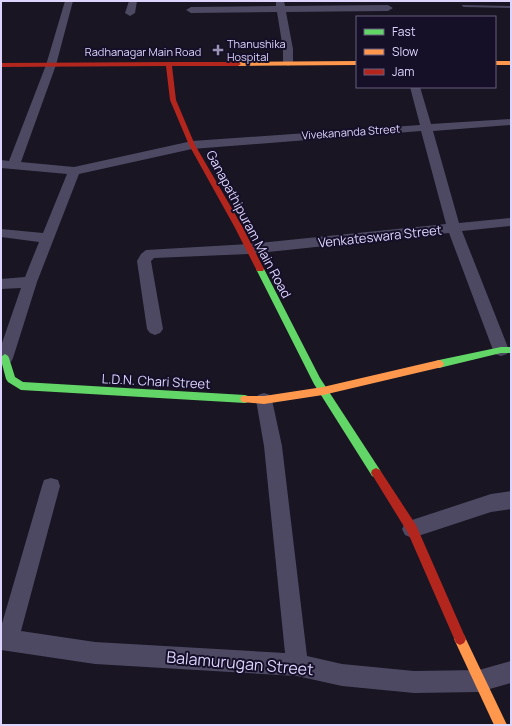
<svg xmlns="http://www.w3.org/2000/svg" width="512" height="726" font-family="Manrope,sans-serif">
	<style>
		.lines { fill: none; stroke-linecap: round; stroke-linejoin: round }
		.lane { fill: #4d4963; fill-rule: evenodd }
		.street { fill: #4d4963; fill-rule: evenodd }
		.fast { fill: #63d668; fill-rule: evenodd }
		.slow { fill: #ff974d; fill-rule: evenodd }
		.jam { fill: #b3261e; fill-rule: evenodd }
		.poi-dot { fill: #9992b2; stroke: #160f28; stroke-width: 1.5 }
		.labels { text-anchor: middle; stroke-width: 4; stroke-linejoin: round; paint-order: stroke }
		.far-poi-label { font-size: 11px; fill: #ded5ff; stroke: #160f28; text-anchor: start }
		.far-street-label { font-size: 11px; fill: #ded5ff; stroke: #160f28 }
		.street-label { font-size: 13px; fill: #ded5ff; stroke: #160f28 }
		.near-street-label { font-size: 16px; fill: #ded5ff; stroke: #160f28 }
	</style>
	<rect width="100%" height="100%" fill="#191522"/>
	<g class="lines">
		<polygon class="lane" points="462,5 511,6 511,8 464,7 462,6"/>
		<g class="street">
			<polygon points="65,1 73,1 56,65 21,162 74,167 192,141 420,125 410,87 420,87 431,124 511,119 511,125 433,131 459,223 511,218 511,226 462,231 509,350 507,354 501,356 495,354 493,350 449,233 249,254 154,258 151,261 163,329 160,333 155,335 150,333 147,329 137,261 141,254 146,250 249,244 446,224 421,131 192,149 79,174 37,282 13,358 11,362 1,365 1,346 21,288 1,289 1,279 25,277 39,242 1,237 1,229 43,233 67,174 1,168 1,160 9,161 46,65"/>
			<polygon points="129,1 137,1 135,13 130,16 125,13"/>
			<polygon points="276,1 284,1 285,6 388,5 393,8 388,11 286,12 293,49 293,63 288,66 283,63 283,49 277,12 191,13 186,10 191,7 276,6"/>
			<polygon points="264,393 270,395 272,400 282,446 307,656 342,664 414,671 479,670 511,661 511,683 479,692 414,693 342,686 297,676 95,664 1,650 1,627 42,486 44,480 51,478 58,480 60,486 21,631 95,642 285,653 264,446 256,400 258,395"/>
			<polygon points="511,491 511,509 491,512 412,538 405,535 402,529 405,523 412,520 491,494"/>
		</g>
		<g class="fast">
			<polygon points="260,266 264,269 320,378 380,470 381,473 380,476 376,478 372,476 314,384 256,269"/>
			<polygon points="501,347 511,347 511,353 501,353 439,368 436,367 434,364 436,361 439,360"/>
			<polygon points="5,354 8,356 9,358 15,377 23,382 245,395 248,396 250,399 248,402 245,403 21,390 8,382 6,379 1,360 2,356"/>
		</g>
		<g class="slow">
			<polygon points="357,61 357,65 238,66 235,64 238,62"/>
			<rect x="495" y="61" width="16" height="4"/>
			<polygon points="439,360 442,361 444,364 442,367 323,395 264,404 242,402 240,399 242,396 264,396 323,387"/>
			<polygon points="460,633 464,635 507,725 494,725 454,639 456,635"/>
		</g>
		<g class="jam">
			<polygon points="169,62 238,62 241,64 238,66 172,66 176,100 195,145 242,226 264,269 263,271 257,271 256,269 234,226 189,145 170,100 166,66 1,67 1,63"/>
			<polygon points="376,468 380,470 416,525 466,639 464,643 460,645 456,643 408,533 371,473 372,470"/>
		</g>
	</g>
	<path class="poi-dot" d="M216 44h4v4h4v4h-4v4h-4v-4h-4v-4h4z"/>
	<g class="labels">
		<g class="far-poi-label">
			<text x="227" y="48">Thanushika<tspan x="227" dy="13">Hospital</tspan></text>
		</g>
		<g class="far-street-label">
			<text x="143" y="56">Radhanagar Main Road</text>
			<text transform="translate(351 132) rotate(-4)" y="4">Vivekananda Street</text>
		</g>
		<g class="street-label">
			<text transform="translate(249 224) rotate(62)" y="5">Ganapathipuram Main Road</text>
			<text transform="translate(380 236) rotate(-6)" y="5">Venkateswara Street</text>
			<text transform="translate(156 381) rotate(3)" y="5">L.D.N. Chari Street</text>
		</g>
		<g class="near-street-label">
			<text transform="translate(240 663) rotate(5)" y="6">Balamurugan Street</text>
		</g>
	</g>
	<rect width="512" height="726" fill="none" stroke="#ded5ff" stroke-width="4"/>
	<rect x="356" y="16" width="140" height="72" fill="#160f28" stroke="#665e7e"/>
	<rect x="364" y="29" width="20" height="6" fill="#63d668" stroke="#665e7e"/>
	<text x="392" y="36" font-size="12" fill="#ded5ff">Fast</text>
	<rect x="364" y="49" width="20" height="6" fill="#ff974d" stroke="#665e7e"/>
	<text x="392" y="56" font-size="12" fill="#ded5ff">Slow</text>
	<rect x="364" y="69" width="20" height="6" fill="#b3261e" stroke="#665e7e"/>
	<text x="392" y="76" font-size="12" fill="#ded5ff">Jam</text>
</svg>
